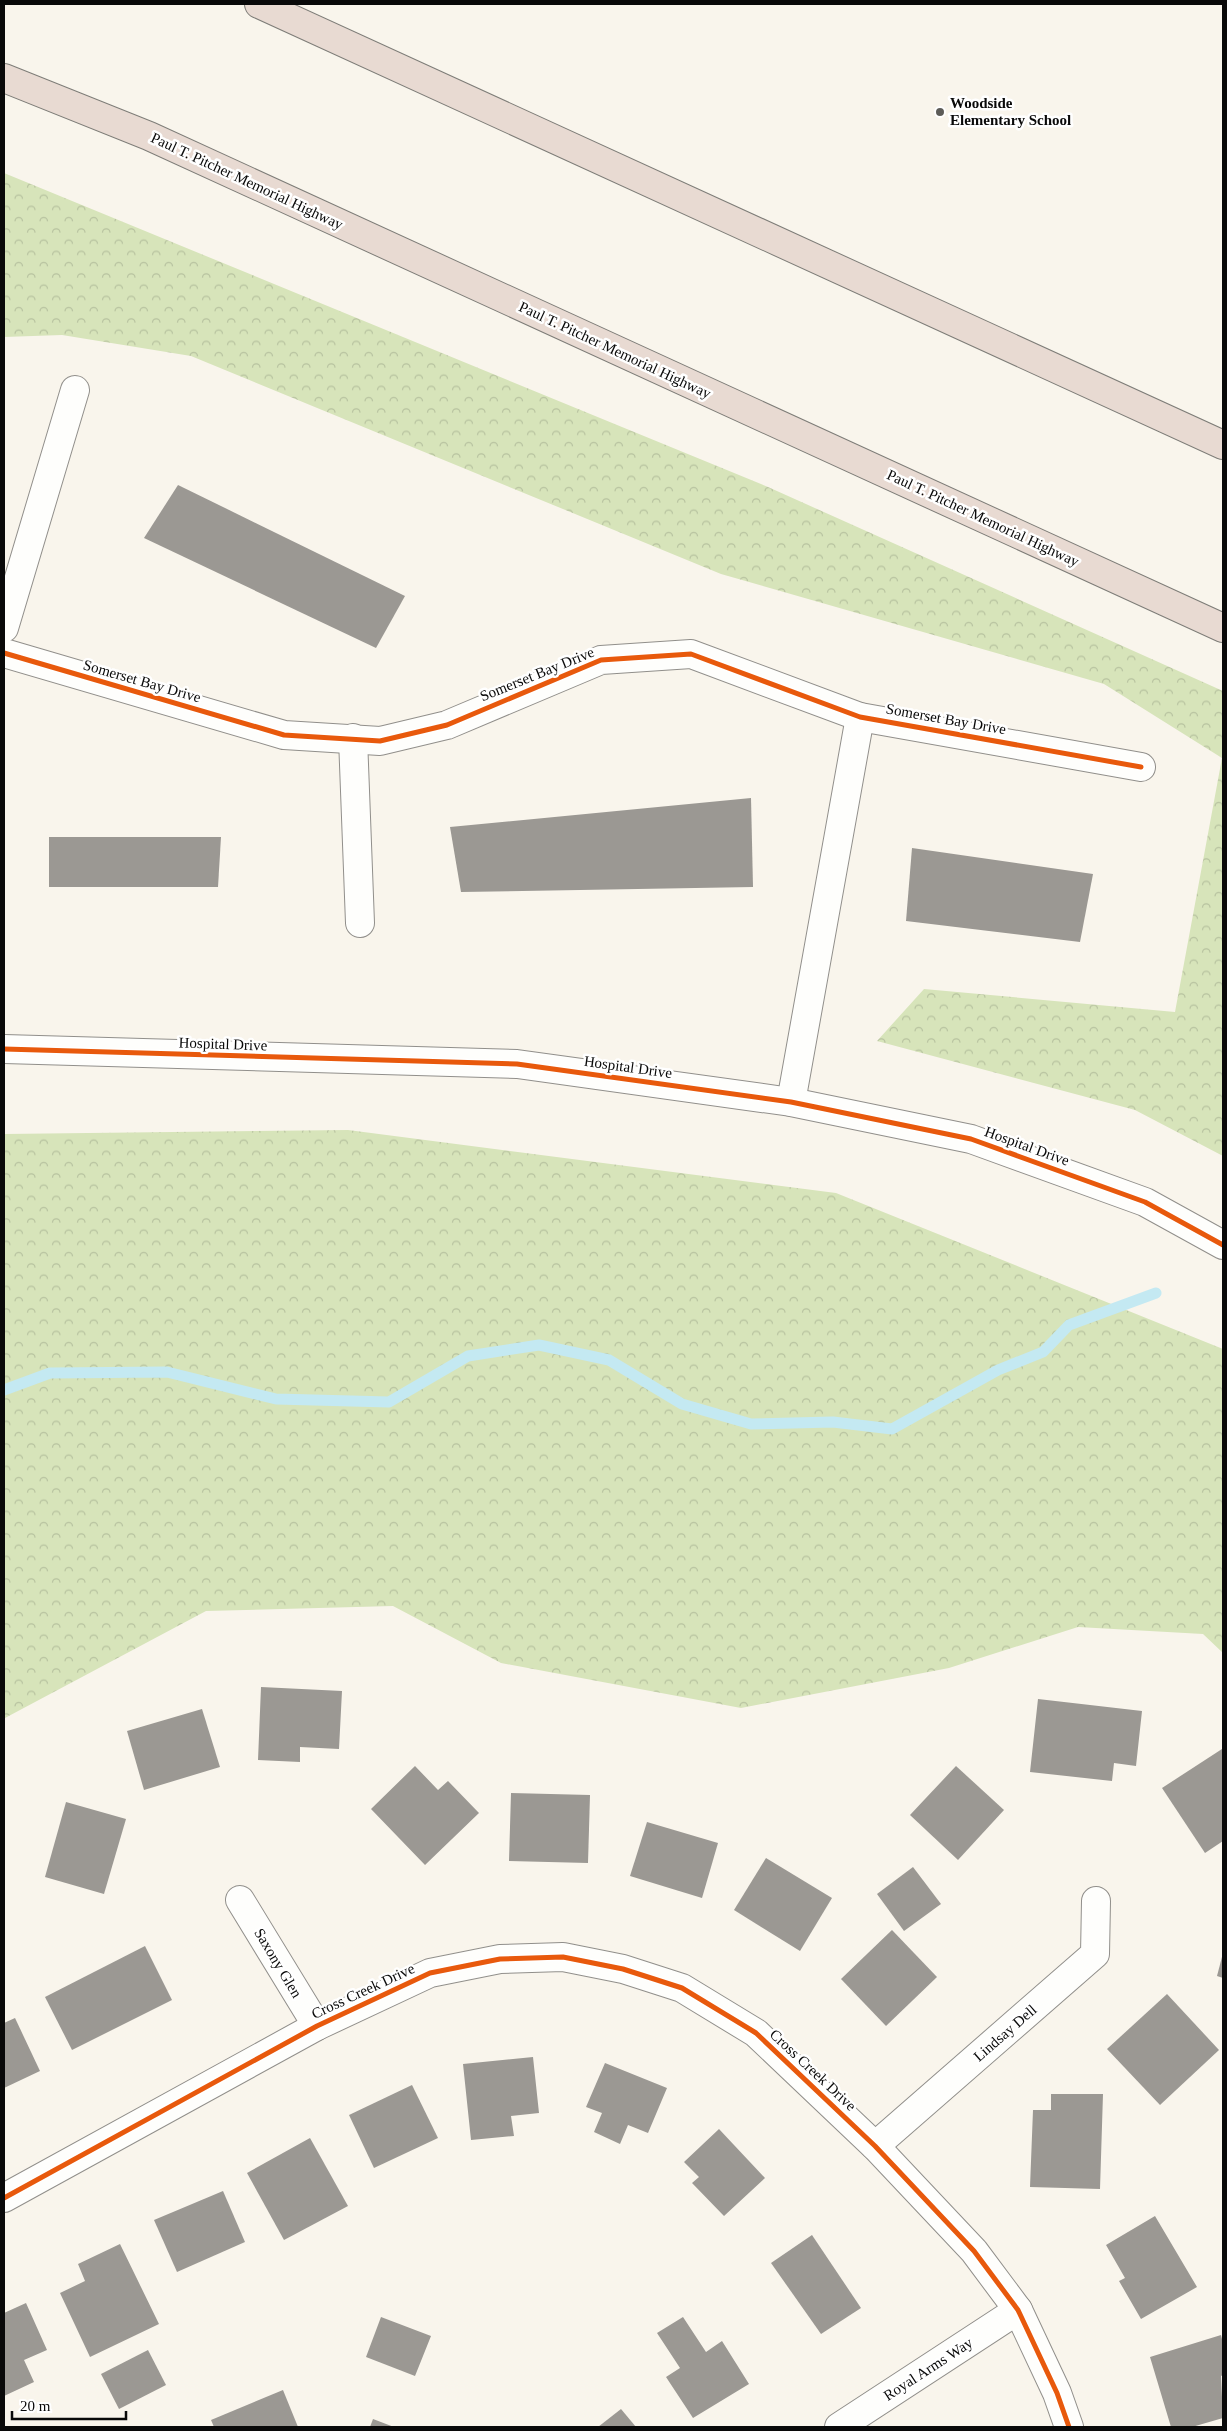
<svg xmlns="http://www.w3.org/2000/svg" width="1227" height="2431" font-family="Georgia,serif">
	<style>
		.forest { fill: url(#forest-crowns) }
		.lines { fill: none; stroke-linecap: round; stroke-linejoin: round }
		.stream { stroke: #c4e9f2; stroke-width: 11 }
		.building { fill: #9b9893 }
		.minor-casing { stroke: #918f8b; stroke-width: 30 }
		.highway-casing { stroke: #7e7d78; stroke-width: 30 }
		.minor { stroke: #fefefc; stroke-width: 28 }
		.highway { stroke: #e8dad2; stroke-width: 28 }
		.cycleway-casing { stroke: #fff; stroke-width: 8 }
		.cycleway { stroke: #e8590c; stroke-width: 5 }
		.poi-dot { fill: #5d5c58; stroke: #fff; stroke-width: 2 }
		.labels { text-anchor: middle; stroke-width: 5; stroke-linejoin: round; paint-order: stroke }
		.poi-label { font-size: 15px; font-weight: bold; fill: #090909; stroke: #fff; text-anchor: start }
		.street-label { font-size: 15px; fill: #090909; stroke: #fff }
	</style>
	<defs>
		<pattern id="forest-crowns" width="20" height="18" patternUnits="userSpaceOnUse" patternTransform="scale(1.25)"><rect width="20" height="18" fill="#d7e4ba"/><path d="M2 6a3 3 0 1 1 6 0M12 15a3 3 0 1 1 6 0" fill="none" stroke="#b7c29f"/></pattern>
	</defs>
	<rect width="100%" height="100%" fill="#f9f5ec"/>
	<g class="forest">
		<polygon points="4,173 768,487 1223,691 1223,1156 1135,1110 877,1041 924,989 1175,1012 1222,758 1104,684 721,574 191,356 62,335 4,337"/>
		<polygon points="348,1130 836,1193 1223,1349 1223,1653 1203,1634 1078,1627 949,1668 741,1708 501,1663 393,1606 206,1611 5,1718 4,1797 4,1134"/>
	</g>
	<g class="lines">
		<polyline class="stream" points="4,1390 50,1373 167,1372 276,1399 389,1402 468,1356 539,1345 609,1360 682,1404 751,1424 833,1422 892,1429 998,1370 1043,1352 1069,1325 1156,1293"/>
	</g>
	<g class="building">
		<polygon points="178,485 405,596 376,648 144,538"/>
		<polygon points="751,798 753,887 461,892 450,827"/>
		<polygon points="49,837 221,837 218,887 49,887"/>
		<polygon points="912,848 1093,874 1080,942 906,921"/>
		<polygon points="261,1687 342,1691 339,1749 300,1747 300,1762 258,1760"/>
		<polygon points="1038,1699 1142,1711 1136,1766 1114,1763 1112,1781 1030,1772"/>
		<polygon points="202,1709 220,1767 144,1790 127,1731"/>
		<polygon points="1222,1749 1223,1841 1205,1853 1162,1788"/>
		<polygon points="415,1766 438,1790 448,1781 479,1813 425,1865 371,1809"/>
		<polygon points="956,1766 1004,1810 958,1860 910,1815"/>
		<polygon points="511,1793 590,1795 588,1863 509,1861"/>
		<polygon points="66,1802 126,1819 104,1894 45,1877"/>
		<polygon points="647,1822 718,1843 702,1898 630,1876"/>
		<polygon points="766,1858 832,1898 800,1951 734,1910"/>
		<polygon points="913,1867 941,1904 904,1931 877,1894"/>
		<polygon points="892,1930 937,1977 886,2026 841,1979"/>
		<polygon points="145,1946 172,2000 72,2050 45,1997"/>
		<polygon points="1223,1953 1223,1978 1217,1976"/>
		<polygon points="1167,1994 1219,2050 1160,2105 1107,2049"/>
		<polygon points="15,2018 40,2071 4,2088 4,2023"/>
		<polygon points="533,2057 539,2113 511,2116 514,2136 471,2140 463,2064"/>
		<polygon points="605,2063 667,2088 648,2133 628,2125 620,2144 594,2132 602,2113 586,2107"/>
		<polygon points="412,2085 438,2138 374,2168 349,2115"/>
		<polygon points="1051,2094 1103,2094 1100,2189 1030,2187 1033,2110 1051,2110"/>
		<polygon points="719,2129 765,2178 724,2216 692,2183 699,2177 684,2162"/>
		<polygon points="310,2138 348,2206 284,2240 247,2173"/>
		<polygon points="223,2191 245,2242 177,2272 154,2220"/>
		<polygon points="1155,2216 1197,2287 1141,2319 1119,2281 1125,2278 1106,2245"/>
		<polygon points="812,2235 861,2308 821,2334 771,2263"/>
		<polygon points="120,2244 159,2324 90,2357 60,2293 85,2281 78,2264"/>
		<polygon points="26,2303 47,2350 24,2360 34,2382 4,2396 4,2313"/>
		<polygon points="381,2317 431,2336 415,2376 366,2357"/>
		<polygon points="683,2317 706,2352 722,2341 749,2384 693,2418 666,2377 680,2368 657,2333"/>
		<polygon points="1221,2335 1223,2343 1223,2375 1221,2376 1223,2418 1192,2427 1171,2427 1150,2357"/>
		<polygon points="148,2350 166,2385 119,2409 101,2374"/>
		<polygon points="283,2390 298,2427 214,2427 211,2420"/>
		<polygon points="621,2409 636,2427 598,2427"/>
		<polygon points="373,2419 394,2427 370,2427"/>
	</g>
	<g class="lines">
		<g class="minor-casing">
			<g id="minor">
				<polyline points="4,628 75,390"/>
				<polyline points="4,653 284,735 380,741 447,725 601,660 691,654 860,717 1141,767"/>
				<polyline points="353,738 360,923"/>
				<polyline points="4,1049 517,1064 791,1102 971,1139 1145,1202 1223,1245"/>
				<polyline points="791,1102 860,717"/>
				<polyline points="240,1900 317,2026"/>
				<polyline points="875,2146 1095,1954 1096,1901"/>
				<polyline points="4,2198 317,2026 430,1973 500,1959 563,1957 623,1969 682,1988 756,2033 875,2146 974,2251 1018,2310 1057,2393 1069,2427"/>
				<polyline points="839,2427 1018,2310"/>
			</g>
		</g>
		<g class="highway-casing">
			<g id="highway">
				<polyline points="259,4 1223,445"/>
				<polyline points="4,78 149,136 1223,628"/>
			</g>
		</g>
		<use href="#minor" class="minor"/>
		<use href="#highway" class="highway"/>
		<g class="cycleway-casing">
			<g id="cycleway">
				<polyline points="4,653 284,735 380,741 447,725 601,660 691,654 860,717 1141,767"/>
				<polyline points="4,1049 517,1064 791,1102 971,1139 1145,1202 1223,1245"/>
				<polyline points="4,2198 317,2026 430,1973 500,1959 563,1957 623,1969 682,1988 756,2033 875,2146 974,2251 1018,2310 1057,2393 1069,2427"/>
			</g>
		</g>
		<use href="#cycleway" class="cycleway"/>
	</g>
	<circle class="poi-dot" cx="940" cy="112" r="5"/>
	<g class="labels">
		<g class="poi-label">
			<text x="950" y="108">Woodside<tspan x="950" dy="17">Elementary School</tspan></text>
		</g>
		<g class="street-label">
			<text transform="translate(247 181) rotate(25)" y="5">Paul T. Pitcher Memorial Highway</text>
			<text transform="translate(615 350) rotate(25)" y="5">Paul T. Pitcher Memorial Highway</text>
			<text transform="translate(983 518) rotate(25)" y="5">Paul T. Pitcher Memorial Highway</text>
			<text transform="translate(537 674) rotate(-22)" y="5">Somerset Bay Drive</text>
			<text transform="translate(142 681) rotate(16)" y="5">Somerset Bay Drive</text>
			<text transform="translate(946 719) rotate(10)" y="5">Somerset Bay Drive</text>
			<text transform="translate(223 1044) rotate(2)" y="5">Hospital Drive</text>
			<text transform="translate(628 1067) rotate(8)" y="5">Hospital Drive</text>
			<text transform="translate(1027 1146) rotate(20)" y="5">Hospital Drive</text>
			<text transform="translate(278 1963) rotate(59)" y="5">Saxony Glen</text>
			<text transform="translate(363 1991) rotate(-25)" y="5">Cross Creek Drive</text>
			<text transform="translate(1005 2033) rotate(-41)" y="5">Lindsay Dell</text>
			<text transform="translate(813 2070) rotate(43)" y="5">Cross Creek Drive</text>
			<text transform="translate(928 2369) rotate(-33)" y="5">Royal Arms Way</text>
		</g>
	</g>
	<rect width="1227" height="2431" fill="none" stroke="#090909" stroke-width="10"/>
	<path d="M12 2411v8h114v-8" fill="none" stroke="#090909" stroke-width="2.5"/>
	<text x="20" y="2411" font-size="15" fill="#090909" stroke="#ffffff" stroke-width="4" paint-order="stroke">20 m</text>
</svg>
